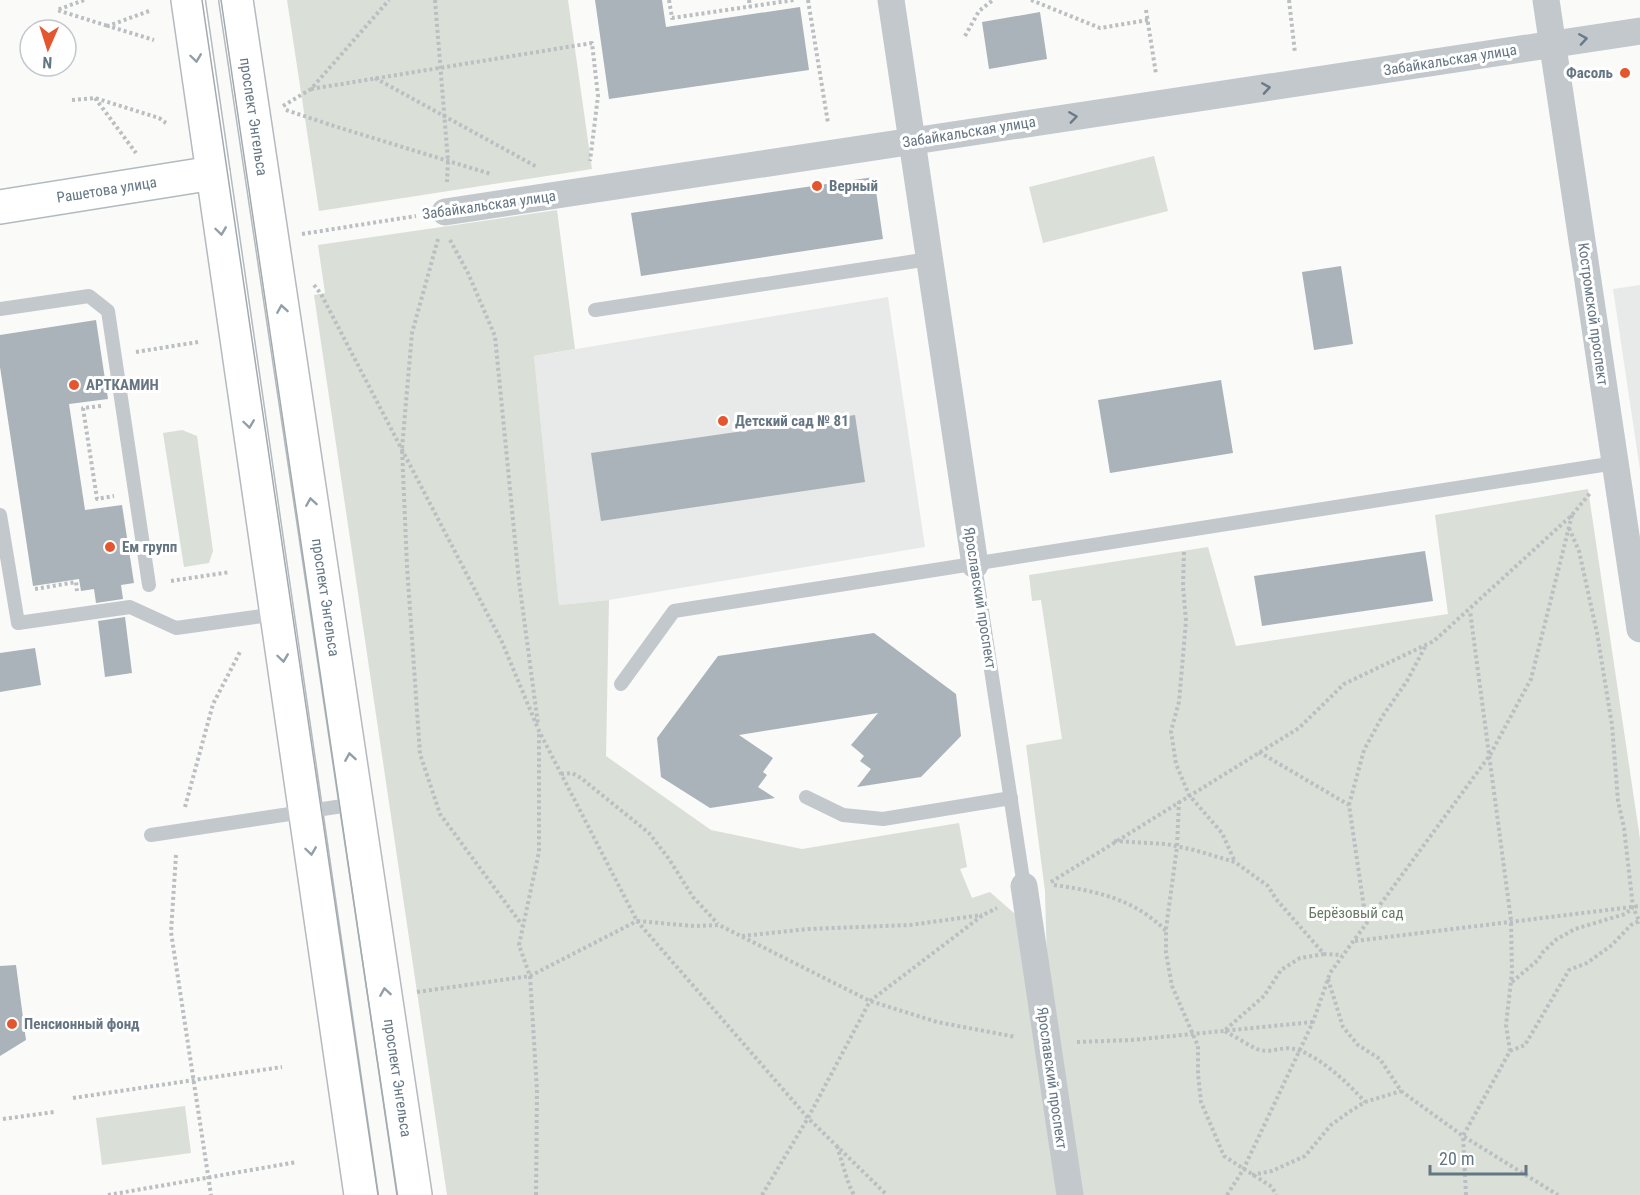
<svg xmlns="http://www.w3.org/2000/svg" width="1640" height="1195" font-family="'Roboto Condensed',sans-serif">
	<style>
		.built { fill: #e8e9e9 }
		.green { fill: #dadfd7 }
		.building { fill: #aab3b9 }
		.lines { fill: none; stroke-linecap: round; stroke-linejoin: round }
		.secondary-casing { stroke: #b3babf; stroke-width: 36 }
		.primary-casing { stroke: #b5babe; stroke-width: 36 }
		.path { stroke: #bbbfc2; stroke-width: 4; stroke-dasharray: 3 3; stroke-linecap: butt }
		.lane { stroke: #c3c8cc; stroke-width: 14 }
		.street { stroke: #c3c8cc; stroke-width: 27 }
		.secondary { stroke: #fff; stroke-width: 33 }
		.primary { stroke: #fff; stroke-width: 33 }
		.tram { stroke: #a2aab0; stroke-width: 1.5 }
		.oneway { stroke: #6a7a87 }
		.oneway2 { stroke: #939fa8 }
		.poi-dot { fill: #e4572e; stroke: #fff; stroke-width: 2 }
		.labels { text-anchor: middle; stroke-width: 6; stroke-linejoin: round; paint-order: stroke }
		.street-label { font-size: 15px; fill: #657683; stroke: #fff }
		.poi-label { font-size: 15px; font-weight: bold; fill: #657683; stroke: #fff; text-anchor: start }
		.park-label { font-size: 15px; fill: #687a64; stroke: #fff }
	</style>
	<rect width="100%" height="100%" fill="#fafaf8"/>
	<g class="built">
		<polygon points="1640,285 1640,470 1613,289"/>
		<polygon points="888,297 925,547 609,600 559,605 534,356"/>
	</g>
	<g class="green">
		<polygon points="287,0 568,0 592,169 319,211"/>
		<polygon points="1154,156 1168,211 1043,243 1029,187"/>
		<polygon points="557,210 575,349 534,356 559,605 609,600 606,756 711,830 802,849 959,823 967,867 960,869 972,898 990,892 1015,914 1058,1195 447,1195 314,295 325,293 318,245"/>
		<polygon points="182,430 197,436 213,551 209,563 184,567 163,433"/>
		<polygon points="1588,489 1640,839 1640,1195 1083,1195 1047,963 1045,891 1026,745 1062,739 1041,600 1032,601 1029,575 1208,547 1236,646 1448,614 1435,515"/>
		<polygon points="185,1106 191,1153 102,1165 96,1118"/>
	</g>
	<g class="building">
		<polygon points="595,0 662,0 666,27 800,7 809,70 609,99"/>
		<polygon points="1040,12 1047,59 989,69 982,22"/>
		<polygon points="874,177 883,239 641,276 631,213"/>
		<polygon points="1341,266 1353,344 1314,350 1302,272"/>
		<polygon points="96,320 108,399 69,404 85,510 122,505 134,583 121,585 123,599 96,603 94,589 81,591 79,579 33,586 0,367 0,335"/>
		<polygon points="1221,380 1233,453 1110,473 1098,400"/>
		<polygon points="855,415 865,482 601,521 591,453"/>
		<polygon points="1425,551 1433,601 1262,626 1254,576"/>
		<polygon points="125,617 132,673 105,677 98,621"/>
		<polygon points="874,633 956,694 961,736 921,777 857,787 871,769 860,761 864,756 851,745 878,713 739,735 773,758 763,772 767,775 758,787 775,798 710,808 661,777 657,738 718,656"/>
		<polygon points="35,648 41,685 0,692 0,653"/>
		<polygon points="16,965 26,1040 0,1056 0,966"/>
	</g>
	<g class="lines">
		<g class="secondary-casing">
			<g id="secondary">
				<path id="s1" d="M0,207L213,173"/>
			</g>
		</g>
		<g class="primary-casing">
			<g id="primary">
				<polyline points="188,0 361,1195"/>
				<path id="s2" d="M236,0L415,1195"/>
			</g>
		</g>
		<g class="path">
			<polyline points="84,0 57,10 108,26"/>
			<polyline points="435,0 448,161 447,182"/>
			<polyline points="669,0 672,18 794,0"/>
			<polyline points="749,0 750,7"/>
			<polyline points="808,0 828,123"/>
			<polyline points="1031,0 1100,28 1148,20"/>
			<polyline points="1289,0 1295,53"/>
			<polyline points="1146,10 1156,74"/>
			<polyline points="149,11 108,26 154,40"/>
			<polyline points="965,36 979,11 993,0"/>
			<polyline points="375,78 537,167"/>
			<polyline points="311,89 592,43 598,96 590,161"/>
			<polyline points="95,98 136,153"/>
			<polyline points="72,100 95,98 159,118 166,123"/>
			<polyline points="283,106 311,89 389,0"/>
			<polyline points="286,110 337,127 491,174"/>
			<polyline points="302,234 416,216"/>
			<polyline points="438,239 412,333 402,449 407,566 420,754 440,814 522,925"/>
			<polyline points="450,240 468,273 495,336 519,581 538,724"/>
			<polyline points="314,285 321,294 502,642 539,731 637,921 694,926 719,925 870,1001 937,1022 1016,1037"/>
			<polyline points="136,352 198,342"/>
			<polyline points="101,406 83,408 97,499 114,496"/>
			<polyline points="1569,528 1579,551 1597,633 1612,725 1618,801 1624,828 1633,907 1640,923"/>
			<polyline points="1184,552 1183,586 1186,621 1179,702 1171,731 1176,764 1189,795 1222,833 1235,862"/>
			<polyline points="171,581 230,572"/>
			<polyline points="35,589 76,582 77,591"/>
			<polyline points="1259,752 1349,805 1366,921"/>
			<polyline points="561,774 572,773 581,778 649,833 669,859 693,897 718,924"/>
			<polyline points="1179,801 1177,847 1166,929 1166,953 1172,986 1198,1046 1198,1074 1201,1102 1224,1156 1272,1187 1276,1195"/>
			<polyline points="1349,805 1364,750 1382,717 1407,681 1426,645"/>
			<polyline points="185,807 213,704 241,650"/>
			<polyline points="1114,841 1166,844 1194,850 1235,862 1268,886 1276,899 1324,954 1342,955"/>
			<polyline points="176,855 171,932 211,1195"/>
			<polyline points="1051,882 1299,728 1344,684 1434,641 1572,515 1591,492"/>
			<path d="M1054,885C1096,891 1135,899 1166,931"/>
			<polyline points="742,936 808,929 910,925 982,915"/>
			<polyline points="1355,941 1640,906"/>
			<path d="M1324,954L1300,958L1281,970L1264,996L1224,1031C1235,1036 1246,1044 1257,1049C1270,1054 1282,1046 1294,1049C1319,1055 1348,1083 1365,1102"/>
			<polyline points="1328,979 1343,1027 1358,1045 1380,1059 1401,1091 1463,1136 1558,1195"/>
			<polyline points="1512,982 1538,960 1543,952 1557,939 1575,929 1625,914 1633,908"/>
			<polyline points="417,992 530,976 637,921 808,1118 887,1195"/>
			<polyline points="1077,1042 1132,1040 1313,1022"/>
			<polyline points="1510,1051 1525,1045 1569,970 1587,963 1612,945 1631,925 1639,921"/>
			<polyline points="73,1098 282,1067"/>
			<polyline points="3,1119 54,1112"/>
			<polyline points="837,1146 849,1185 854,1195"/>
			<polyline points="1252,1175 1272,1171 1305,1156 1331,1125 1349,1112 1365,1102 1401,1091"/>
			<polyline points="108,1195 297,1162"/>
			<polyline points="536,1195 537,1090 530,976 519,945 539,852 539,732"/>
			<polyline points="762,1195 808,1118 870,1001 983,915 997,908"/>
			<polyline points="1227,1195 1243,1170 1313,1022 1330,973 1490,755 1531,679 1572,515"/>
			<polyline points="1466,1195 1463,1136 1510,1051 1506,1025 1512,972 1511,920 1470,611"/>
		</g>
		<g class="lane">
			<polyline points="0,309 89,296 108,311 149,585"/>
			<polyline points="595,310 929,259"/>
			<polyline points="0,515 18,623 130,607 176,628 277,614"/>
			<polyline points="975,565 1024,886"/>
			<polyline points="621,684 674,611 1615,463"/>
			<polyline points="806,797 843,815 883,819 1011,798"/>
			<polyline points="151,835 356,804"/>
		</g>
		<g class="street">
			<polyline points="891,0 975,565"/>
			<polyline points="1546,0 1640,629"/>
			<polyline points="445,212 1640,31"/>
			<polyline points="1024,886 1070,1195"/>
		</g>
		<use href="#secondary" class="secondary"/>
		<use href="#primary" class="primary"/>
		<g class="tram">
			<polyline points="202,0 378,1195"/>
			<polyline points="221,0 397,1195"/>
		</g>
	</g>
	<defs><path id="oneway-chevron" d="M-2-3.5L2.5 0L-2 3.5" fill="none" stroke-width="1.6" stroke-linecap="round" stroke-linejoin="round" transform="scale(1.5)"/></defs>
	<g class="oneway">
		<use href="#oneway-chevron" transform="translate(1583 39) rotate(-9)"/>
		<use href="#oneway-chevron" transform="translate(1266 88) rotate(-9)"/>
		<use href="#oneway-chevron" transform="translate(1073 117) rotate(-8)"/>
	</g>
	<g class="oneway2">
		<use href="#oneway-chevron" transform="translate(196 58) rotate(82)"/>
		<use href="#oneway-chevron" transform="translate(221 231) rotate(82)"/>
		<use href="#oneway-chevron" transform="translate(282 309) rotate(-99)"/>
		<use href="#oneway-chevron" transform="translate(249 424) rotate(82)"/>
		<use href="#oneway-chevron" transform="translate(311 502) rotate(-99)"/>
		<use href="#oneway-chevron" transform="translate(283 658) rotate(82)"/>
		<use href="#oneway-chevron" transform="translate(350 757) rotate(-99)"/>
		<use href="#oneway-chevron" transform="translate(311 851) rotate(82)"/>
		<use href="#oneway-chevron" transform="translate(385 992) rotate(-99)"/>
	</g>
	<g class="poi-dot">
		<circle cx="1625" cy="73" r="6"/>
		<circle cx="817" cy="186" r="6"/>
		<circle cx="74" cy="385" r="6"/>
		<circle cx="723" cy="421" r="6"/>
		<circle cx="110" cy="547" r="6"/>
		<circle cx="12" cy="1024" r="6"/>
	</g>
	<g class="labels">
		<g class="street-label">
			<text transform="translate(1450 60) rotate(-9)" y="5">Забайкальская улица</text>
			<text dy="5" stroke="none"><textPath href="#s2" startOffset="118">проспект Энгельса</textPath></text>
			<text transform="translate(969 132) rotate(-9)" y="5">Забайкальская улица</text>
			<text dy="5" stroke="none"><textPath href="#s1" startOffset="108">Рашетова улица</textPath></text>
			<text transform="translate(489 205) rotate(-8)" y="5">Забайкальская улица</text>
			<text transform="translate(1593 314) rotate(82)" y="5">Костромской проспект</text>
			<text dy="5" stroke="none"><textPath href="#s2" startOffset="604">проспект Энгельса</textPath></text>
			<text transform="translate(980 598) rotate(81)" y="5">Ярославский проспект</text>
			<text dy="5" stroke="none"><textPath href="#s2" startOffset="1090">проспект Энгельса</textPath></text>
			<text transform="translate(1052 1078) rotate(82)" y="5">Ярославский проспект</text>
		</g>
		<g class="poi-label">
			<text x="1613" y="78" text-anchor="end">Фасоль</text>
			<text x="829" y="191">Верный</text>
			<text x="86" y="390">АРТКАМИН</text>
			<text x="735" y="426">Детский сад № 81</text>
			<text x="122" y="552">Ем групп</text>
			<text x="24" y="1029">Пенсионный фонд</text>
		</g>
		<g class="park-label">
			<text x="1356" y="918">Берёзовый сад</text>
		</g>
	</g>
	<g transform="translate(48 48) rotate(183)"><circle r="28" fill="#ffffff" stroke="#c1c8cd" stroke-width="1.5"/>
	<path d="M0-4.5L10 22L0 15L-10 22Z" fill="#e4572e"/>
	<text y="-9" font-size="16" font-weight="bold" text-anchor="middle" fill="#657683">N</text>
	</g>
	<path d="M1430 1165v9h96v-9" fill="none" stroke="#657683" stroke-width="3"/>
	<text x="1439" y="1165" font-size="18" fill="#657683" stroke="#ffffff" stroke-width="4.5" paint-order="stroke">20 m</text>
</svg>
